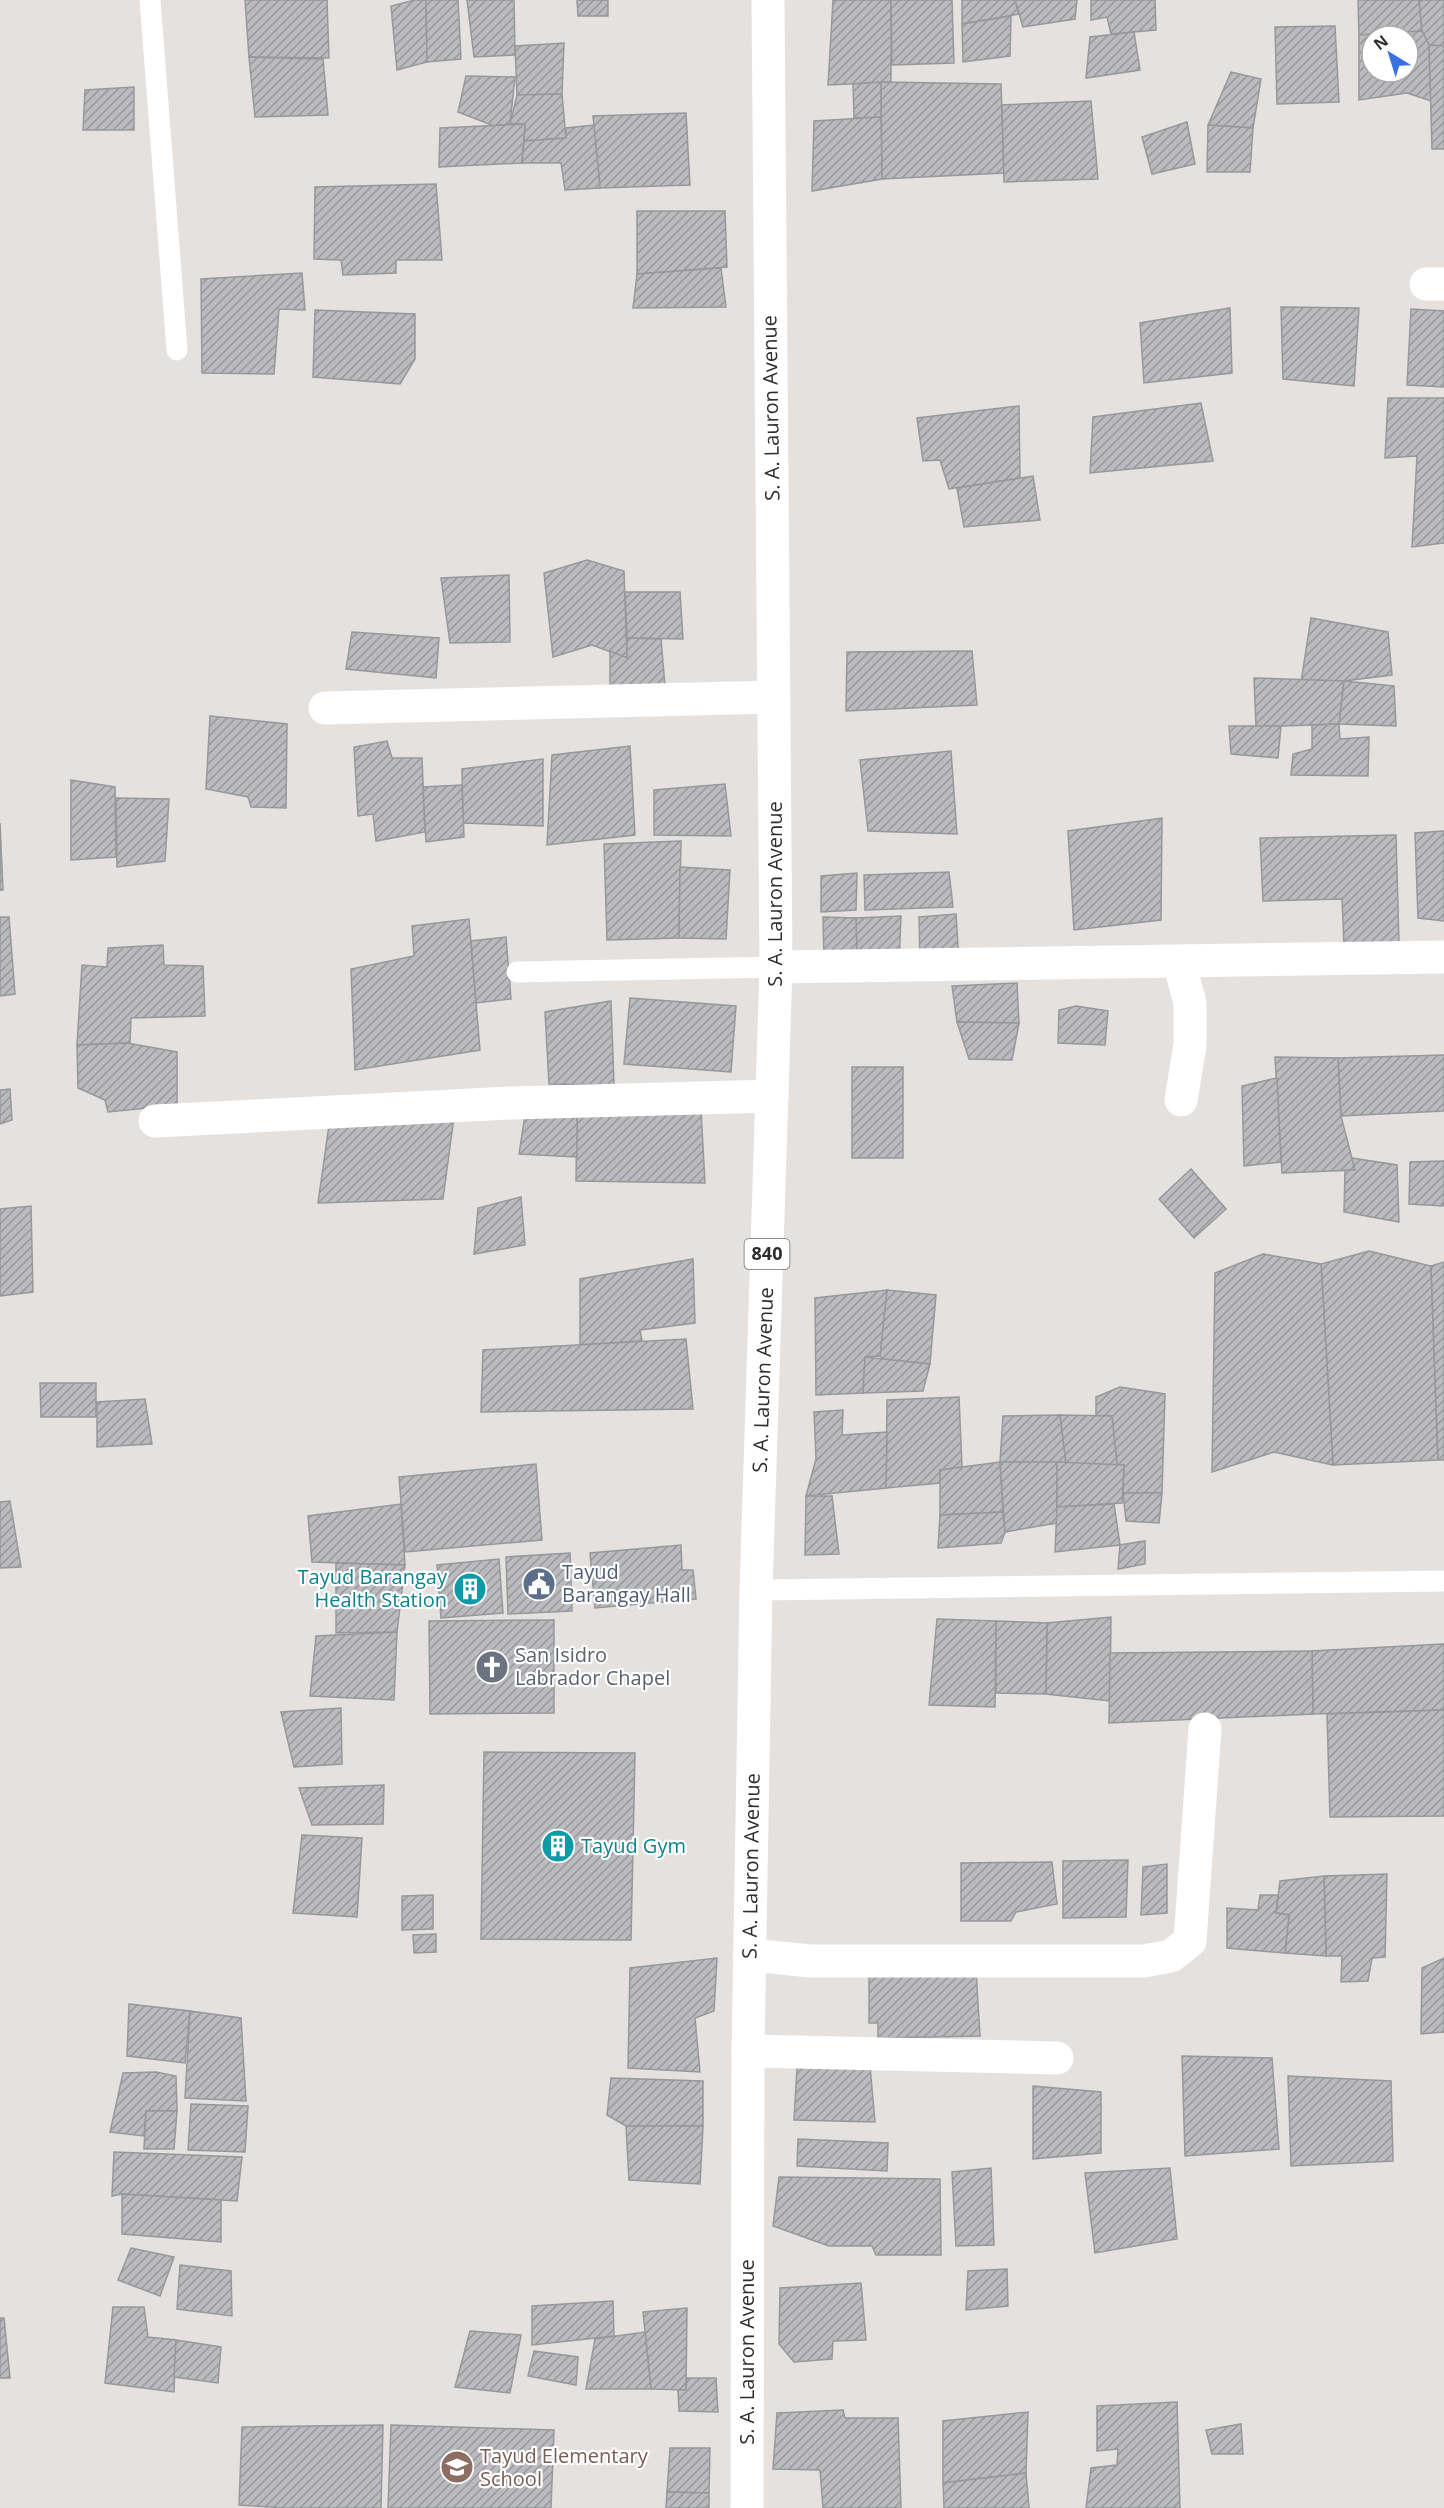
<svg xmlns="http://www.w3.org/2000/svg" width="1444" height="2508" font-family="'Open Sans',sans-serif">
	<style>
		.building { fill: url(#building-hatch); stroke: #97989b; stroke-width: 1.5; fill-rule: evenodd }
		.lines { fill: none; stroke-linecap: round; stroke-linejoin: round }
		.service { stroke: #fff; stroke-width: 21 }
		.minor { stroke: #fff; stroke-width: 33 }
		.trunk { stroke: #fff; stroke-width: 33 }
		.labels { text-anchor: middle; stroke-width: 4.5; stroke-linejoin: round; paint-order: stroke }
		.shield { fill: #fff; stroke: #6d6c6b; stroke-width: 1.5 }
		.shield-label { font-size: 18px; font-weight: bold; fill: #2e2d2c }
		.street-label { font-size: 20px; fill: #2e2d2c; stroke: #fff }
		.service-label { font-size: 20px; fill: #4e5e75; stroke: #fff; text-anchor: start }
		.culture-label { font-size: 20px; fill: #0d838f; stroke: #fff; text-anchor: end }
		.worship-label { font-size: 20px; fill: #5b616d; stroke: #fff; text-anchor: start }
		.education-label { font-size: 20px; fill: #785e54; stroke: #fff; text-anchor: start }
	</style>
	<defs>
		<pattern id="building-hatch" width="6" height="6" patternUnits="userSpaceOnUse" patternTransform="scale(1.5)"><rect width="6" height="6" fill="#babbbe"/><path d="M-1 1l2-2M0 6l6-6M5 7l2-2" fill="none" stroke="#98989b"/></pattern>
	</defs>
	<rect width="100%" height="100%" fill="#e4e1de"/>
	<g class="building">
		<polygon points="245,0 327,0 329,58 249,57"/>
		<polygon points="415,0 426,0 427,62 397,70 391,6"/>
		<polygon points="426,0 458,0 461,59 427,62"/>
		<polygon points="467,0 514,0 515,55 474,57"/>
		<polygon points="577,0 608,0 608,16 578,16"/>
		<polygon points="833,0 891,0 891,82 828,85"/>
		<polygon points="891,0 952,0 954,63 892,65"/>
		<polygon points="962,0 1015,0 1019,14 962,24"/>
		<polygon points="1015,0 1077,0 1075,19 1023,27"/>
		<polygon points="1091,0 1155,0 1156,30 1111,34 1107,17 1091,20"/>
		<polygon points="1358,0 1419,0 1422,31 1359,35"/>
		<polygon points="1419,0 1444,0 1444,46 1429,45 1422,31"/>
		<polygon points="1011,16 1010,56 963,62 962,24"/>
		<polygon points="1335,26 1339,102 1277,104 1275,27"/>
		<path d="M1422,31L1429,45L1431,101L1407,93L1359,100V35ZM1372,36H1408V72H1372Z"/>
		<polygon points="1134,32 1140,70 1086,78 1090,37"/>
		<polygon points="564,43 562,94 517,95 515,46"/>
		<polygon points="1429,45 1444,46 1444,149 1432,149"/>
		<polygon points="249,57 323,59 328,115 255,117"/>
		<polygon points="1231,72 1261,79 1253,128 1208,125"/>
		<polygon points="466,76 515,77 510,124 494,126 458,112"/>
		<polygon points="881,82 1001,84 1004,173 882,179"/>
		<polygon points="881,82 881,117 854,118 853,84"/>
		<polygon points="134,87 134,130 83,130 85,90"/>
		<polygon points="562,94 566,138 524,141 525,124 510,124 517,95"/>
		<polygon points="1091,101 1098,179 1004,182 1002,105"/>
		<polygon points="686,113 690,185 600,188 593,116"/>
		<polygon points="881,117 882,179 812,191 814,121"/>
		<polygon points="1187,122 1195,164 1152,174 1142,137"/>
		<polygon points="525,124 522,163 439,167 440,128"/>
		<polygon points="594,125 600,188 565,190 561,163 522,163 524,141 566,138 566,128"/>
		<polygon points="1208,125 1253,128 1250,172 1207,172"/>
		<polygon points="436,184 442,260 396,260 396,273 343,275 341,260 314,259 315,187"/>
		<polygon points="637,211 725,211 727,267 637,274"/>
		<polygon points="721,268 726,307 633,308 637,274"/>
		<polygon points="302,273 305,310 279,309 274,374 202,373 201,279"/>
		<polygon points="1281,307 1359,308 1354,386 1283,379"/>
		<polygon points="1230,308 1232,373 1144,383 1140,323"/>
		<polygon points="1411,309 1444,311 1444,387 1407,385"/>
		<polygon points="315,310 415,314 415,359 400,384 313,377"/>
		<polygon points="1388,398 1444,398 1444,543 1412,547 1417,456 1385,458"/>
		<polygon points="1201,403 1213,461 1090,473 1093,417"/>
		<polygon points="1019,406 1020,478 949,489 940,460 923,461 917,418"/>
		<polygon points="1033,476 1040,520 964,527 957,488"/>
		<polygon points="587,560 624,571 627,658 592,645 553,657 544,573"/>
		<polygon points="509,575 510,642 450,643 441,578"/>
		<polygon points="625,592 680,592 683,639 627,638"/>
		<polygon points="1311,618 1388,632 1392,675 1344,681 1301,682"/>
		<polygon points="352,632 439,638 436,678 346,669"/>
		<polygon points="627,638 661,639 666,698 610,694 610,651 627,658"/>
		<polygon points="972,651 977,705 846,711 847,652"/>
		<polygon points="1254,678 1344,681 1339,724 1256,727"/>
		<polygon points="1344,681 1394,686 1396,726 1339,724"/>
		<polygon points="210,716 287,724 286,808 251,807 248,797 206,789"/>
		<polygon points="1339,724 1340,739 1369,737 1368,776 1291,775 1293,754 1312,749 1312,725"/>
		<polygon points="1229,726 1281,726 1278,758 1231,754"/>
		<polygon points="387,741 392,758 422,758 425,832 376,841 373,814 358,816 354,747"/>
		<polygon points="630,746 635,835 547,845 552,755"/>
		<polygon points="951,751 957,834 868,831 860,760"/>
		<polygon points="543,759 543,826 463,823 462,769"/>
		<polygon points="71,780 115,787 116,857 71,860"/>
		<polygon points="725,784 731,836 654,835 654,790"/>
		<polygon points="462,785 464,837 426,842 423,787"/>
		<polygon points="116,798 169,799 165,861 117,867"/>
		<polygon points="1162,818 1161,920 1074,930 1068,831"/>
		<polygon points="0,823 3,890 0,890"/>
		<polygon points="1444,831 1444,921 1418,918 1415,833"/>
		<polygon points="1396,835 1399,943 1344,945 1342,899 1263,901 1260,838"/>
		<polygon points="681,841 679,938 607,940 604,844"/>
		<polygon points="680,867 730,870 726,939 679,938"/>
		<polygon points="949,872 953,907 865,910 864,875"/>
		<polygon points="857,873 856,910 821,912 821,876"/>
		<polygon points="956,914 959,961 920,960 919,917"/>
		<polygon points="901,916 899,964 857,962 856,918"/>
		<polygon points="0,917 9,917 15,994 0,996"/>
		<polygon points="823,917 856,918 857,962 824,961"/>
		<polygon points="469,919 480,1050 355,1070 351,969 414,956 412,926"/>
		<polygon points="506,937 511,999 476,1003 471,941"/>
		<polygon points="163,945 164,965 203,966 205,1016 131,1018 130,1043 77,1045 82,965 107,967 108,948"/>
		<polygon points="1017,983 1019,1023 957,1022 952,986"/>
		<polygon points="630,998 736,1006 731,1072 624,1064"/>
		<polygon points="611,1001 614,1085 549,1084 545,1012"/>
		<polygon points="1076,1006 1108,1011 1105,1045 1058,1043 1059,1010"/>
		<polygon points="957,1022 1019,1023 1012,1060 969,1059"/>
		<polygon points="127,1043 177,1052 177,1105 108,1112 105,1100 78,1088 77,1045"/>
		<polygon points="1444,1055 1444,1111 1341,1116 1338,1058"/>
		<polygon points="1275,1057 1338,1058 1341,1116 1355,1170 1282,1173"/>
		<rect x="852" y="1067" width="51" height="91"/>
		<polygon points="1277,1078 1281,1162 1244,1166 1242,1086"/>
		<polygon points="10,1089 12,1120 0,1124 0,1090"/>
		<polygon points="701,1110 705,1183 576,1181 577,1111"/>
		<polygon points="577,1111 577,1157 519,1154 525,1115"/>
		<polygon points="454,1117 443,1199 318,1203 329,1125"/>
		<polygon points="1352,1158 1397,1165 1399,1222 1344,1212 1345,1170 1355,1170"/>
		<polygon points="1444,1161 1444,1206 1409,1204 1410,1162"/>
		<polygon points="1191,1169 1226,1209 1194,1238 1159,1199"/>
		<polygon points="521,1197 525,1245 474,1254 478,1208"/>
		<polygon points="31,1206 33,1292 0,1296 0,1209"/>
		<polygon points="1369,1251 1431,1266 1438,1460 1333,1465 1321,1264"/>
		<polygon points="1263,1254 1321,1264 1333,1465 1274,1452 1212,1472 1215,1273"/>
		<polygon points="693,1259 695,1323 640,1330 642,1341 580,1345 580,1279"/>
		<polygon points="1444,1262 1444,1460 1438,1460 1431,1266"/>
		<polygon points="887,1290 936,1295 930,1364 884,1360 880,1356"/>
		<polygon points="887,1290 880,1356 865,1357 863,1393 816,1395 815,1298"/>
		<polygon points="686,1339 693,1409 481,1412 483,1350"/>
		<polygon points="865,1357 930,1364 923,1391 863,1393"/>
		<polygon points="40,1383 96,1383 96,1417 41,1417"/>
		<polygon points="1120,1387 1165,1394 1162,1493 1123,1493 1124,1465 1117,1465 1112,1416 1096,1416 1096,1397"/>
		<polygon points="959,1397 962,1467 940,1470 940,1483 886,1488 887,1400"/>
		<polygon points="145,1399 152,1444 97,1447 97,1402"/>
		<polygon points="843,1410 842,1435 887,1432 886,1488 806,1496 816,1459 814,1412"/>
		<polygon points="1060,1415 1066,1463 1000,1462 1003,1416"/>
		<polygon points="1060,1415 1112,1416 1117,1465 1066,1463"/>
		<polygon points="1000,1462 1003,1512 940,1515 940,1470"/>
		<polygon points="1000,1462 1057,1462 1057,1523 1005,1532"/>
		<polygon points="1057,1462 1124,1465 1122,1503 1057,1507"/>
		<polygon points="536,1464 542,1540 405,1552 399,1477"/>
		<polygon points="1123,1493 1162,1493 1159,1523 1126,1521"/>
		<polygon points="806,1496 832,1496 839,1554 805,1555"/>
		<polygon points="10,1501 21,1567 0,1568 0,1502"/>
		<polygon points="401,1504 405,1565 312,1562 308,1516"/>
		<polygon points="1114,1504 1120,1545 1055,1552 1057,1507"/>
		<polygon points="1003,1512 1005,1532 1001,1543 938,1548 940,1515"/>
		<polygon points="1145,1541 1145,1564 1118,1569 1120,1545"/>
		<polygon points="681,1545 682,1570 693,1570 696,1599 595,1608 590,1553"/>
		<polygon points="570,1553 572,1611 508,1614 506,1557"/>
		<polygon points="499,1559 503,1613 441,1618 437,1565"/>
		<polygon points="336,1563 405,1565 397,1632 336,1633"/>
		<polygon points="1111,1617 1110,1701 1046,1694 1047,1623"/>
		<polygon points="937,1619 996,1621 995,1707 929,1705"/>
		<polygon points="554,1620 554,1713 430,1714 429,1621"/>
		<polygon points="996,1621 1047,1623 1046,1694 996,1693"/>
		<polygon points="397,1632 394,1700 310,1696 316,1636"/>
		<polygon points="1444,1644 1444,1710 1313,1714 1312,1651"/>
		<polygon points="1312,1651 1313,1714 1109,1723 1110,1653"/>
		<polygon points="341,1708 342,1764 294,1767 281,1712"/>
		<polygon points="1444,1710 1444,1816 1330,1817 1327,1714"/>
		<polygon points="484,1752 635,1753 631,1940 481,1939"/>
		<polygon points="384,1785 383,1824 312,1825 299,1788"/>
		<polygon points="302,1835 362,1838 357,1917 293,1913"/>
		<polygon points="1128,1860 1126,1917 1063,1918 1063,1861"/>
		<polygon points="1052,1862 1057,1904 1016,1912 1011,1921 961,1921 961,1863"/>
		<polygon points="1167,1864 1167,1913 1141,1915 1143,1867"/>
		<polygon points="1387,1874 1385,1957 1372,1958 1368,1981 1341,1982 1342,1956 1326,1956 1324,1876"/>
		<polygon points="1324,1876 1326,1956 1285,1953 1289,1915 1276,1913 1280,1881"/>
		<polygon points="433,1895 433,1929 402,1930 402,1896"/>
		<polygon points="1260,1895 1278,1895 1276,1913 1289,1915 1285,1953 1227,1948 1227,1908 1258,1910"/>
		<polygon points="436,1934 436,1952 414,1953 413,1935"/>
		<polygon points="717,1958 714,2011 695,2018 700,2072 628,2068 630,1968"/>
		<polygon points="1444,1958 1444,2032 1421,2034 1422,1968"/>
		<polygon points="869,1969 976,1970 980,2036 878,2038 878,2023 869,2023"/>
		<polygon points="129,2004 190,2011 185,2063 127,2056"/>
		<polygon points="190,2011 241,2018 246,2101 185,2098"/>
		<polygon points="1182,2056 1272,2058 1279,2149 1185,2156"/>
		<polygon points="870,2066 875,2122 794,2120 797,2068"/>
		<polygon points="156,2072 176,2076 177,2111 146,2111 144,2136 110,2132 123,2073"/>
		<polygon points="1288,2076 1391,2081 1393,2161 1291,2166"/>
		<polygon points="611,2078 703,2081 703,2126 626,2126 607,2115"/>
		<polygon points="1033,2086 1101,2092 1101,2153 1033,2159"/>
		<polygon points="191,2104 248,2106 245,2152 188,2150"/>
		<polygon points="146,2111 177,2111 174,2149 144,2149"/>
		<polygon points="626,2126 703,2126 700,2184 629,2180"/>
		<polygon points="798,2139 888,2143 887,2171 797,2166"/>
		<polygon points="114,2152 242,2157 237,2201 122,2194 112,2196"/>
		<polygon points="991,2168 994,2245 956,2246 952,2172"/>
		<polygon points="1170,2168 1177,2239 1095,2253 1085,2173"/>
		<polygon points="779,2177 940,2179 941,2255 876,2255 872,2246 829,2246 773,2226"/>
		<polygon points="122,2194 221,2200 221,2242 122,2234"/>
		<polygon points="131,2248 174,2257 160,2296 118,2280"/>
		<polygon points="180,2265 231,2271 232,2316 177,2309"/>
		<polygon points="1007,2269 1008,2306 966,2310 968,2271"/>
		<polygon points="861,2283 866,2340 833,2341 832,2359 794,2362 779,2344 780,2288"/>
		<polygon points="613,2301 614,2336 532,2345 532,2306"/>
		<polygon points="113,2307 144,2307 148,2337 176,2340 174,2392 105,2383"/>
		<polygon points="687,2308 686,2390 651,2389 643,2312"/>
		<polygon points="0,2318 4,2318 10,2378 0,2378"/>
		<polygon points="470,2331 521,2335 510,2393 455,2387"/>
		<polygon points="645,2332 651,2389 586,2389 595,2339"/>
		<polygon points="176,2340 221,2347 218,2383 174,2377"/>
		<polygon points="534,2351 578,2357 576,2385 528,2376"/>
		<polygon points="687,2378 716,2378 718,2412 679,2411 678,2390 686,2390"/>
		<polygon points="1177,2402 1180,2508 1086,2508 1091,2468 1117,2465 1118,2449 1097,2451 1097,2406"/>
		<polygon points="843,2410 845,2418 898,2418 901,2508 823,2508 820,2470 773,2469 777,2413"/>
		<polygon points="1028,2412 1026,2473 943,2483 943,2421"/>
		<polygon points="1241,2424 1243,2454 1212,2454 1206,2430"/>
		<polygon points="383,2425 381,2508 285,2508 239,2505 242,2427"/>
		<polygon points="391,2425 554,2430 551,2508 388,2508"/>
		<polygon points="670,2448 710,2448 709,2493 667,2492"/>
		<polygon points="1026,2473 1029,2508 944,2508 943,2483"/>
		<polygon points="667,2492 709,2493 709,2508 666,2508"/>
	</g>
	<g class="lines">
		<g class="service">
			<polyline points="150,0 177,350"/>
			<polyline points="517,972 776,967"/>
			<polyline points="756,1590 1444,1581"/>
		</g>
		<g class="minor">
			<polyline points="1426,284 1444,284"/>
			<polyline points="325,708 774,697"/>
			<polyline points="1179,962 1190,1003 1190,1045 1181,1100"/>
			<polyline points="776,967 1444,957"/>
			<polyline points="155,1121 512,1103 772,1096"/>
			<polyline points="750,1955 810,1961 1144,1961 1171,1956 1190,1941 1205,1729"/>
			<polyline points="748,2051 1057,2058"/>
		</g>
		<polyline class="trunk" points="747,2508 748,2051 756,1590 776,967 768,0"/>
	</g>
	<defs>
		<g id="civic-disc" transform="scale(1.725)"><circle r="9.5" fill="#5c6f8a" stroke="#fff"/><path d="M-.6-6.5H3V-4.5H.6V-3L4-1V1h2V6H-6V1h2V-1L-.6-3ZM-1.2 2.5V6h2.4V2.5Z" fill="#fff"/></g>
		<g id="building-disc" transform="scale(1.725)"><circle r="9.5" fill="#0f9aa8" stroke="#fff"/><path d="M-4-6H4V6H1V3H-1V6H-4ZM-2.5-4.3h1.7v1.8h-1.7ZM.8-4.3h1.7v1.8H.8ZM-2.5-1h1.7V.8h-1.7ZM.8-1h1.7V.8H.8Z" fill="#fff"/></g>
		<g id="church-disc" transform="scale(1.725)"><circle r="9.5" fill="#6b7280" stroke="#fff"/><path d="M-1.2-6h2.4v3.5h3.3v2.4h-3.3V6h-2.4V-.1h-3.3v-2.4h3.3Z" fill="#fff"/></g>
		<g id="school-disc" transform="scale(1.725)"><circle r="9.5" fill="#8d6e63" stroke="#fff"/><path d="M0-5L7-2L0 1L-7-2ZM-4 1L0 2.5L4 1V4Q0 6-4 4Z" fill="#fff"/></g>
	</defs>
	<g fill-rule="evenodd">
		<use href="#civic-disc" x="539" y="1584"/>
		<use href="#building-disc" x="470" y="1589"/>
		<use href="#church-disc" x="492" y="1667"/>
		<use href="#building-disc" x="558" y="1846"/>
		<use href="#school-disc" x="457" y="2467"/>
	</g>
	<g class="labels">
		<rect class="shield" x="744.5" y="1239" width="45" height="30" rx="4.5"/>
		<g class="shield-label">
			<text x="767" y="1260">840</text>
		</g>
		<g class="street-label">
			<text transform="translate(771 408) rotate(-91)" y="7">S. A. Lauron Avenue</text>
			<text transform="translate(775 894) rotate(-90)" y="7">S. A. Lauron Avenue</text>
			<text transform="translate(763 1380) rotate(-88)" y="7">S. A. Lauron Avenue</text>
			<text transform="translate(751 1866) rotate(-89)" y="7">S. A. Lauron Avenue</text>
			<text transform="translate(747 2352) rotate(-90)" y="7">S. A. Lauron Avenue</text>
		</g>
		<g class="service-label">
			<text x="562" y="1579">Tayud<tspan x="562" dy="23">Barangay Hall</tspan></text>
		</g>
		<g class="culture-label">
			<text x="447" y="1584">Tayud Barangay<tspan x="447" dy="23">Health Station</tspan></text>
			<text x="581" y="1853" text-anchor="start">Tayud Gym</text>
		</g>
		<g class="worship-label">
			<text x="515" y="1662">San Isidro<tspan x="515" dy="23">Labrador Chapel</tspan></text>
		</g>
		<g class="education-label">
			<text x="480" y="2463">Tayud Elementary<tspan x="480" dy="23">School</tspan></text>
		</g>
	</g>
	<g transform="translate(1390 54) rotate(322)"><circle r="28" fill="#ffffff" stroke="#ababab" stroke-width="1.5"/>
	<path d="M0-4.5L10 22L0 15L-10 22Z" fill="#3a71e1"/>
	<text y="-9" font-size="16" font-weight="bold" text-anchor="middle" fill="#2e2d2c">N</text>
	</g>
</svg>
